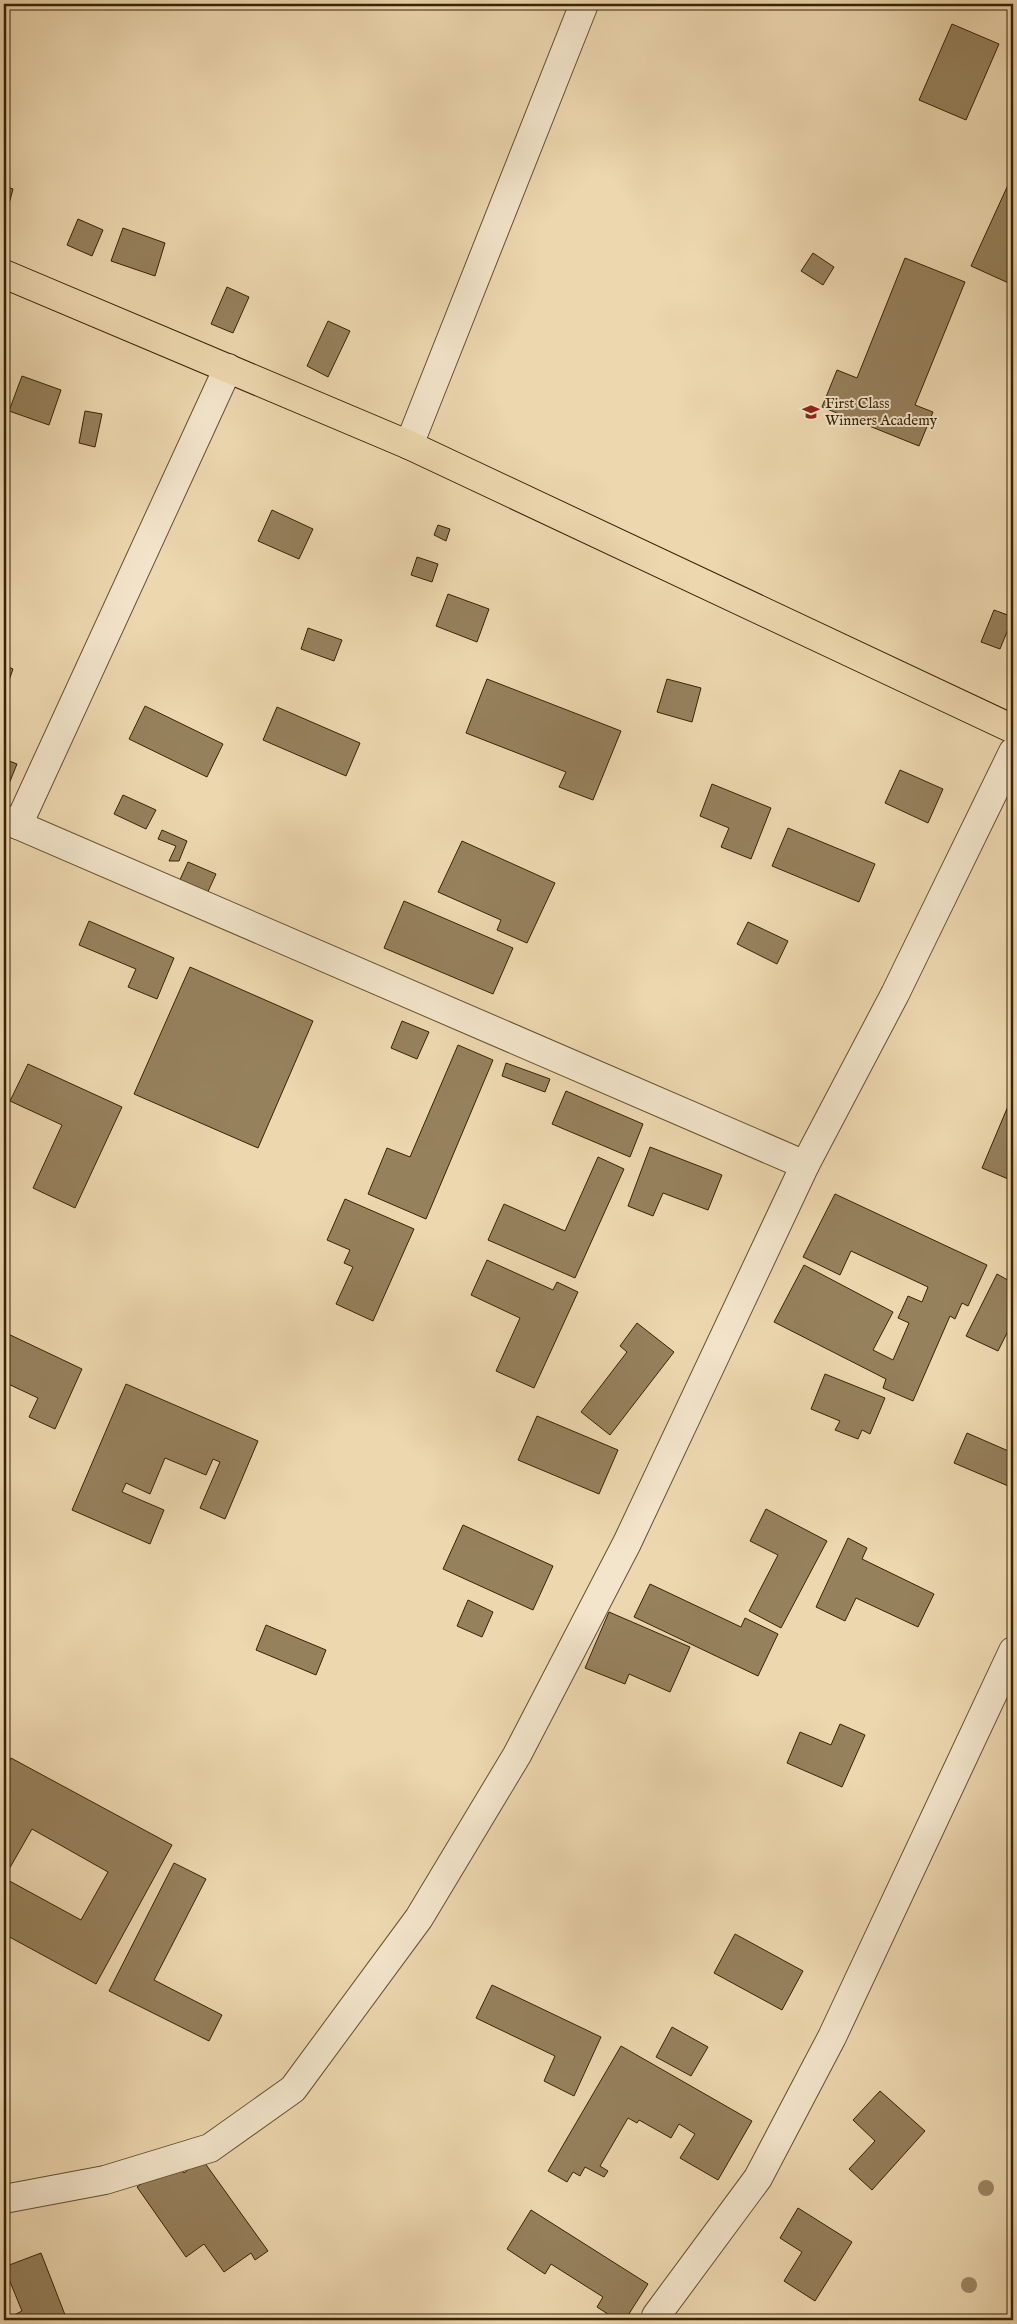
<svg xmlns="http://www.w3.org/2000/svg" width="1017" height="2324" font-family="'IM FELL English',serif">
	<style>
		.building { fill: #96815d; stroke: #372305; fill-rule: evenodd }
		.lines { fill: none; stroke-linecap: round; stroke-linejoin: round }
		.minor-casing { stroke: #645030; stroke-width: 30 }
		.major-casing { stroke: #372305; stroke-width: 30 }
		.minor { stroke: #f3e5cb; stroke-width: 28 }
		.major { stroke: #edd7af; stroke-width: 28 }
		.tree { fill: #9e8865 }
		.labels { text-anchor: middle; stroke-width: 4; stroke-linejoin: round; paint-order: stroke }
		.poi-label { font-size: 15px; fill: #372305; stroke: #f3e5cb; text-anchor: start }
	</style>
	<rect width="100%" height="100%" fill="#edd7af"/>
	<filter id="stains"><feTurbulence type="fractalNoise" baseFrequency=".004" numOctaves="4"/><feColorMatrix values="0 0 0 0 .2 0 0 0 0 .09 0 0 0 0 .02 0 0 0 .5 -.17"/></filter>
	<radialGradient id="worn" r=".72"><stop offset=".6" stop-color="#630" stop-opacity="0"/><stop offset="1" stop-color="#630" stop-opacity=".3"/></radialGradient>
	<g class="building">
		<polygon points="952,24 999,44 966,120 919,100"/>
		<polygon points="1013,174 1013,285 971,266"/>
		<polygon points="4,186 13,189 9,204 4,203"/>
		<polygon points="78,219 103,230 92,256 67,245"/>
		<polygon points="123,228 165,243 155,276 111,261"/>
		<polygon points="813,253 834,267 823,285 801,271"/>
		<polygon points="905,258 965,282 915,405 933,412 919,446 822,407 837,370 857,378"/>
		<polygon points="227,287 249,297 233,333 211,324"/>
		<polygon points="328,321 350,331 328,377 307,366"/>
		<polygon points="22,376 61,390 49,425 9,411"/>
		<polygon points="85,411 102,414 95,447 79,443"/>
		<polygon points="272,510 313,529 299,559 258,541"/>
		<polygon points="438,525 450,529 446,541 434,535"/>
		<polygon points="417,557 438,564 432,582 411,575"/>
		<polygon points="448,594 489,609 477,642 436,626"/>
		<polygon points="994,610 1013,617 1000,649 981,642"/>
		<polygon points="308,628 342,640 334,661 301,649"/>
		<polygon points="4,665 13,669 7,686 4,685"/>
		<polygon points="487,679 621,731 593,800 559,787 566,772 466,733"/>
		<polygon points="667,679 701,688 692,722 657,712"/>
		<polygon points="145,706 223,744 207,777 129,739"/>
		<polygon points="277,707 360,743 346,776 263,740"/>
		<polygon points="4,759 17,764 4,796"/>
		<polygon points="900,770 943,789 928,823 885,803"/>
		<polygon points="712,784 771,808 751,859 721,847 729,828 700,816"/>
		<polygon points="123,795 156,810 146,829 114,814"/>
		<polygon points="788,828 875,864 859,902 772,866"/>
		<polygon points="162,830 187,841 179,861 169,861 176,846 158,839"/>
		<polygon points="462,841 555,883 527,943 497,930 501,920 438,892"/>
		<polygon points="188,862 216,874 206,896 178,884"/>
		<polygon points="404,901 513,948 493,994 384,948"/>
		<polygon points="89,921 174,958 157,999 128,987 136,969 79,945"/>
		<polygon points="748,922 788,941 777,964 737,944"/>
		<polygon points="190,967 313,1021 258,1148 134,1094"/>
		<polygon points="402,1021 429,1032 417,1059 391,1048"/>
		<polygon points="458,1045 493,1060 426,1219 368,1194 387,1148 410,1157"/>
		<polygon points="506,1063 550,1079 545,1092 502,1076"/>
		<polygon points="28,1064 122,1107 75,1208 33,1188 62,1125 10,1101"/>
		<polygon points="566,1091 643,1124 630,1157 552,1124"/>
		<polygon points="1011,1099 1013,1100 1013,1181 982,1168"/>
		<polygon points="650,1147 722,1175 708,1210 663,1193 653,1216 628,1206"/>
		<polygon points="598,1157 624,1169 575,1278 488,1240 504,1204 565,1231"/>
		<polygon points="835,1194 987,1265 968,1306 962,1303 955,1319 950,1316 913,1401 883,1388 886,1379 774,1322 804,1265 893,1312 873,1350 893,1360 909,1323 898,1318 908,1296 922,1302 928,1287 851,1251 840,1275 803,1257"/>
		<polygon points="345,1199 414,1229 373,1321 336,1304 353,1267 344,1263 350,1250 327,1240"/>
		<polygon points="487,1260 553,1290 557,1282 578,1292 534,1388 496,1371 520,1318 471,1295"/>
		<polygon points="997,1274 1013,1283 1013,1331 1009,1329 998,1351 966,1336"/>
		<polygon points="637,1323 674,1352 610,1435 581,1412 627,1352 620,1346"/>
		<polygon points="4,1332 82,1369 55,1429 29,1417 38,1398 4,1382"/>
		<polygon points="825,1374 885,1398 870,1434 862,1430 858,1439 835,1430 840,1421 811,1409"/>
		<polygon points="126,1384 258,1441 225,1519 200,1508 220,1462 213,1459 206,1475 165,1458 150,1494 126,1483 122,1492 164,1510 150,1544 72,1510"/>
		<polygon points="537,1416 618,1450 599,1494 518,1460"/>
		<polygon points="967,1433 1013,1453 1013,1488 954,1463"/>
		<polygon points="766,1509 827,1541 781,1628 749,1611 778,1555 750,1541"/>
		<polygon points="463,1525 553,1566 533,1610 443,1569"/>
		<polygon points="848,1538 867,1548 862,1559 934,1594 918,1627 856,1598 845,1621 816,1607"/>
		<polygon points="650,1584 741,1627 745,1618 778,1634 758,1676 634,1617"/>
		<polygon points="468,1600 493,1612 482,1637 457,1626"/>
		<polygon points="609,1612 690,1647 670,1692 629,1674 625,1684 585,1668"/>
		<polygon points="266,1625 326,1650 316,1675 256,1650"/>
		<polygon points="840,1724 865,1735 842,1787 787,1763 800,1732 831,1745"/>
		<path d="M11,1758L172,1845L96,1984L4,1934V1772ZM32,1829L108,1872L81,1920L4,1878Z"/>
		<polygon points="174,1863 206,1879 154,1980 222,2015 209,2041 109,1991"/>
		<polygon points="735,1934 803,1971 782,2010 714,1973"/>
		<polygon points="492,1985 601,2037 574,2096 544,2081 555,2056 476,2018"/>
		<polygon points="672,2027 708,2047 691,2076 656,2057"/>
		<polygon points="621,2046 752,2121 718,2180 680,2158 695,2134 679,2124 671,2138 639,2120 637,2123 628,2118 600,2166 608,2171 604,2177 585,2167 580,2176 573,2172 567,2182 548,2171"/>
		<polygon points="880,2091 925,2131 872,2190 849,2169 875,2141 853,2120"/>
		<polygon points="202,2159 268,2251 255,2260 251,2253 224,2272 204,2244 186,2257 137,2187 175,2160 184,2173"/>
		<polygon points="798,2208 852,2242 815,2301 784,2281 802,2252 780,2238"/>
		<polygon points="531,2210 648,2284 625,2320 617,2320 597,2307 603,2297 551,2264 545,2274 507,2249"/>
		<polygon points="41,2253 67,2320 4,2320 22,2311 4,2267"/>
		<polygon points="336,2314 340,2320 326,2320"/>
	</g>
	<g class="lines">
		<g class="minor-casing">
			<g id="minor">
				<polyline points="409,445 584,4"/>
				<polyline points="4,819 805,1165"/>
				<polyline points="18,825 228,368"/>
				<polyline points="4,2199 105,2180 210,2148 293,2089 419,1918 517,1755 627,1543 805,1165 895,994 1013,752"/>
				<polyline points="656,2320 656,2316 758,2178 832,2037 1013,1651"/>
			</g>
		</g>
		<g class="major-casing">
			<polyline id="major" points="4,274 409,445 1013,729"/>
		</g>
		<use href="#minor" class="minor"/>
		<use href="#major" class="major"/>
	</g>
	<g class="tree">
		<circle cx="986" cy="2188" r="8"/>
		<circle cx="969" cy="2285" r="8"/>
	</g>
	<defs>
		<g id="school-bare" transform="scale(1.35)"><path d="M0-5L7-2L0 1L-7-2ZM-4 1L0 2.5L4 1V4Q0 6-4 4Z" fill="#8f2418" stroke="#f3e5cb" stroke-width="2.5" paint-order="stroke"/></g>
	</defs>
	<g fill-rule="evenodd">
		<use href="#school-bare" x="811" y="412"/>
	</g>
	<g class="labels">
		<g class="poi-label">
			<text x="825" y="408">First Class<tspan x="825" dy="17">Winners Academy</tspan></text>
		</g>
	</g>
	<rect width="1017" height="2324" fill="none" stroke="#edd7af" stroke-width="20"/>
	<rect x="5" y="5" width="1007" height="2314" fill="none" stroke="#372305" stroke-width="2.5"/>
	<rect x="10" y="10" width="997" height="2304" fill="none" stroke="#372305"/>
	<rect width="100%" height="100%" filter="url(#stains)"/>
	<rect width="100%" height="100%" fill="url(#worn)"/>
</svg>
